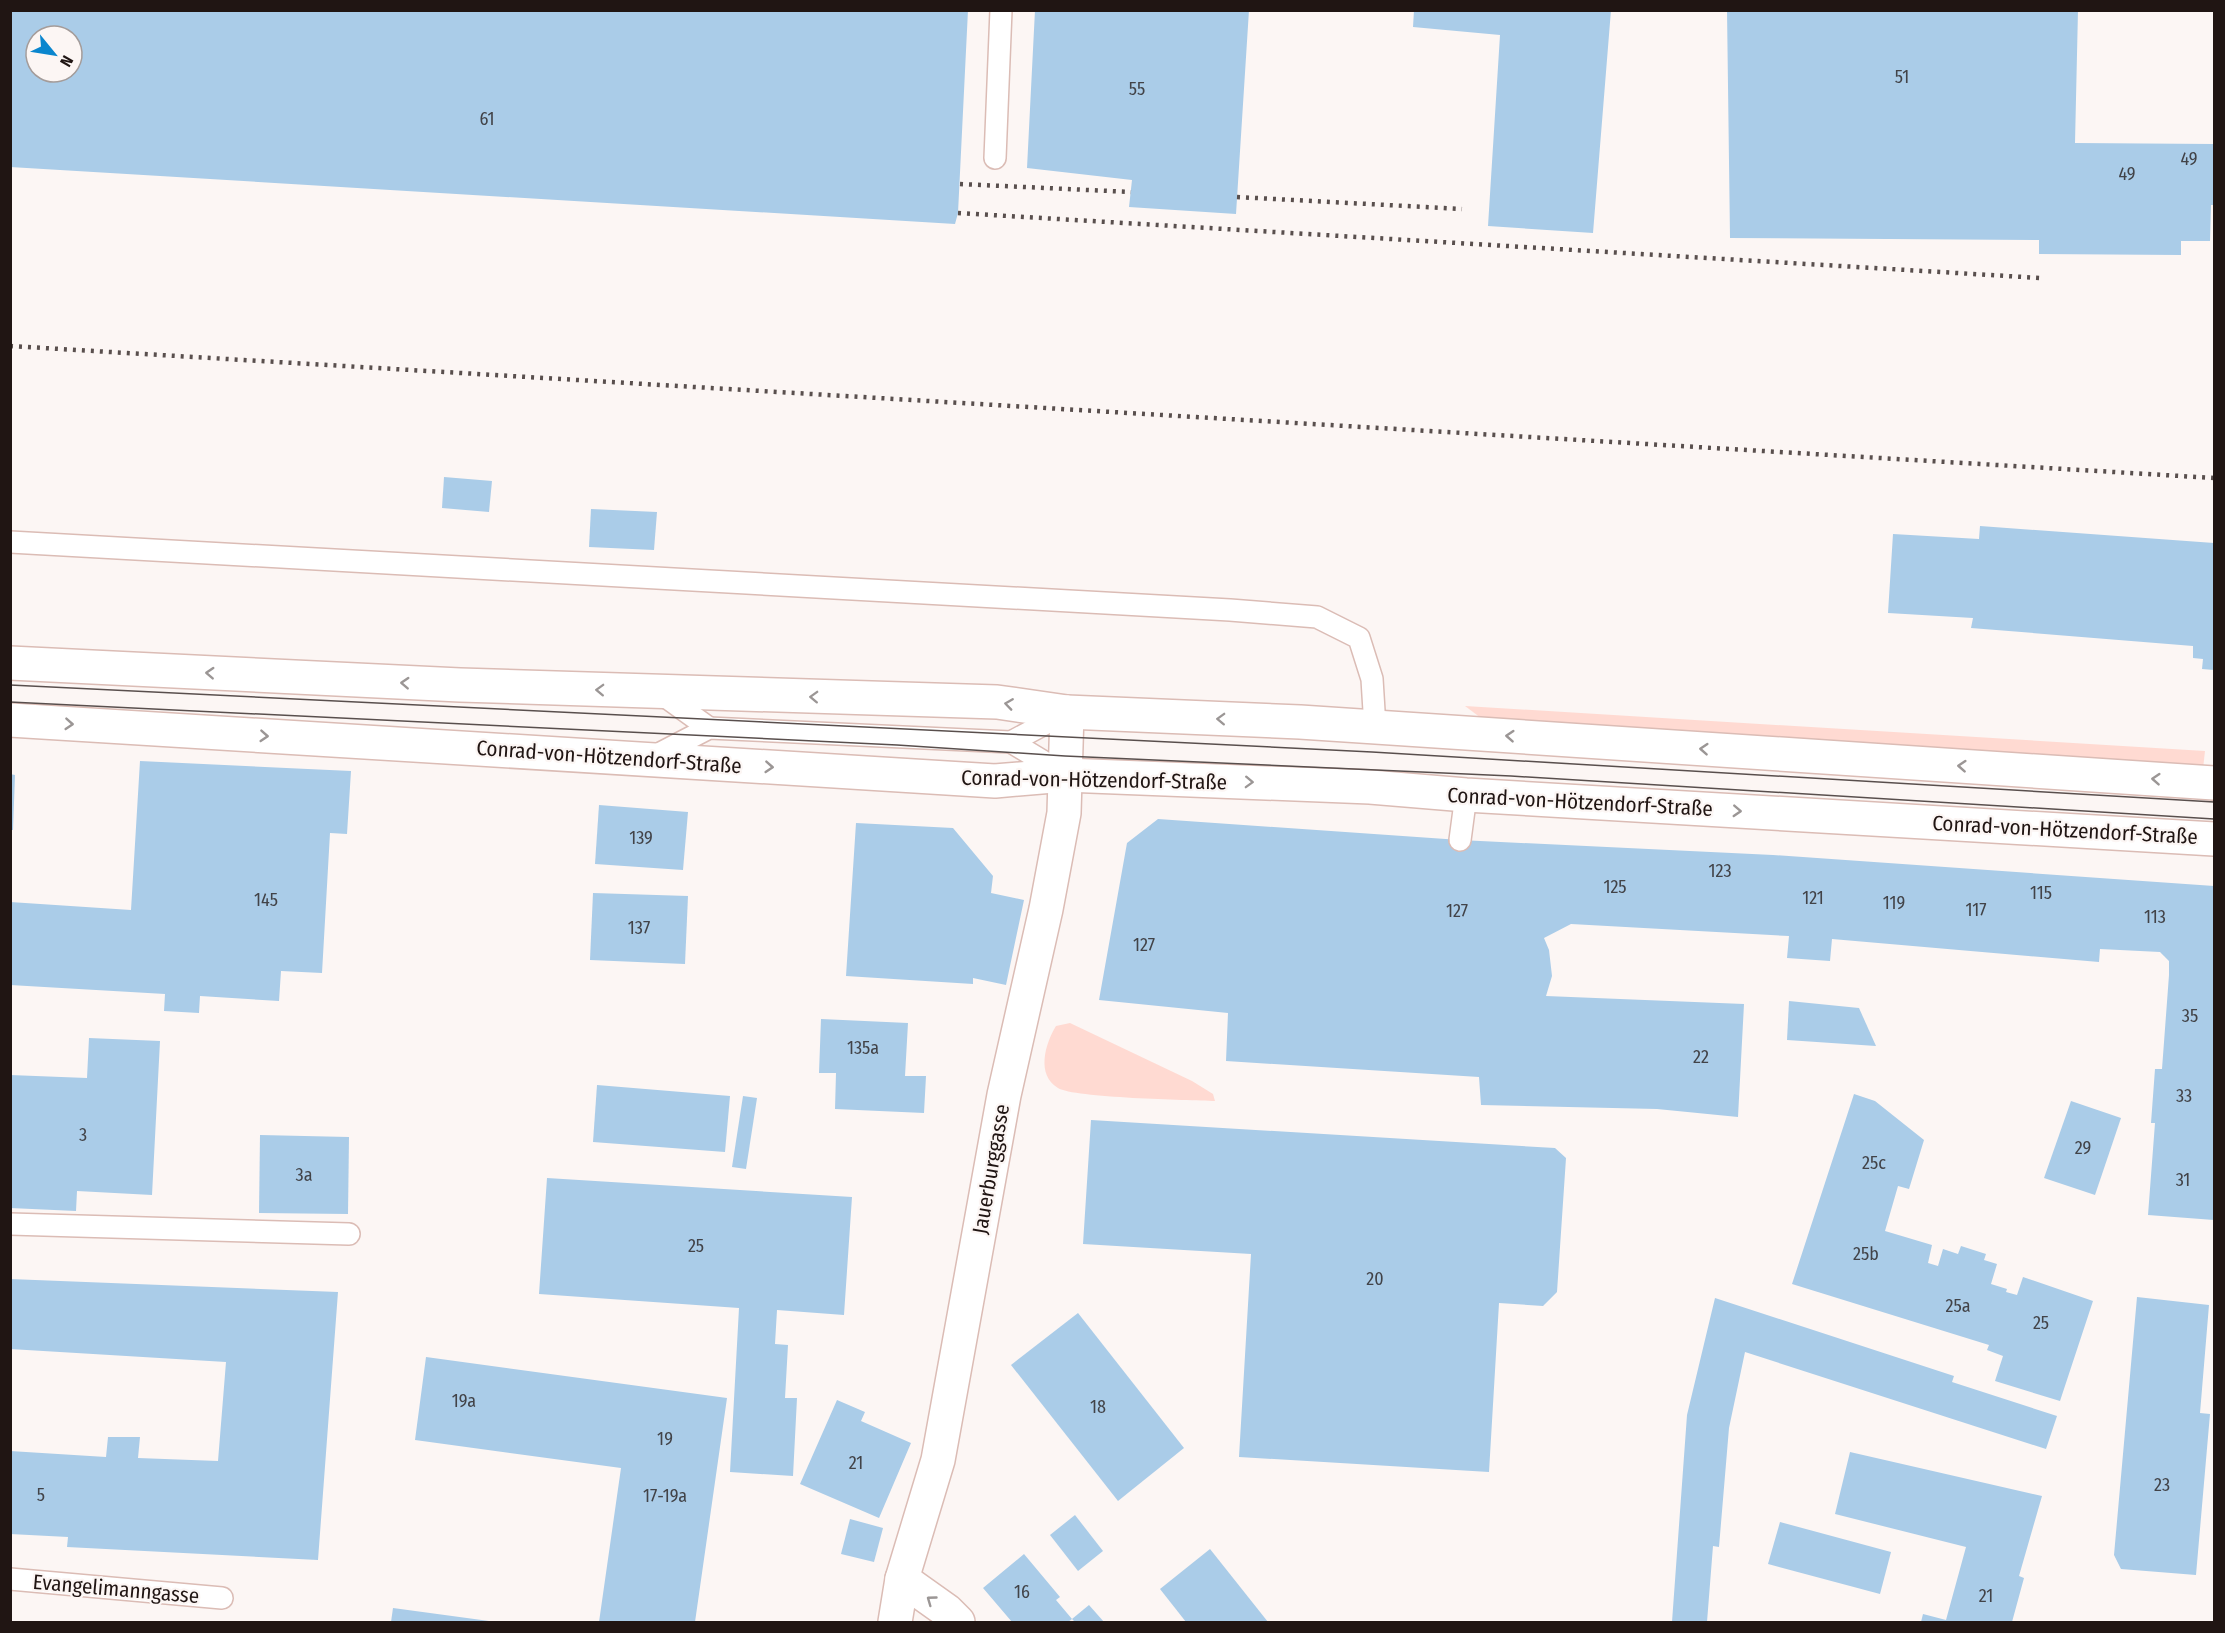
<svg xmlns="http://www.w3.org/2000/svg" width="2225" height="1633" font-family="'Fira Sans Condensed',sans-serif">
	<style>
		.green { fill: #ffdad2 }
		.building { fill: #aacce8; fill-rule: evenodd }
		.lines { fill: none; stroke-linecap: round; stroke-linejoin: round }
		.lane-casing { stroke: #dbbcb5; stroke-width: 24 }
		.street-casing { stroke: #dbbcb5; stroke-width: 36 }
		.primary-casing { stroke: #dbbcb5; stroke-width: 36 }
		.lane { stroke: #fff; stroke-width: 21 }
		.street { stroke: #fff; stroke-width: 33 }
		.primary { stroke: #fff; stroke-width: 33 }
		.tram { stroke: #594f4d; stroke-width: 1.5 }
		.rail { stroke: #594f4d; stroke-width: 4.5; stroke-dasharray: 3 6; stroke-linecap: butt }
		.oneway { stroke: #9b9695 }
		.labels { text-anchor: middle; stroke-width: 4.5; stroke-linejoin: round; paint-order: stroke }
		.number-label { font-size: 18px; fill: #424348 }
		.street-label { font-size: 21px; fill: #201513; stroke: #fcf6f4 }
	</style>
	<rect width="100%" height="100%" fill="#fcf6f4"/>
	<g class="green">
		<polygon points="1465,706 2205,751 2203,769 1489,724"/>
		<path d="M1070,1023L1192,1081L1213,1094L1215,1101C1189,1100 1074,1098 1058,1088C1036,1075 1045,1044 1056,1026Z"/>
	</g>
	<g class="building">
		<path d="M10,10H968L958,213L955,224L10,167ZM36,36H72V72H36Z"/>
		<polygon points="1035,10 1249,10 1236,214 1129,207 1132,180 1027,168"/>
		<polygon points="1414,10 1611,10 1593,233 1488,226 1500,35 1413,27"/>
		<polygon points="1727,10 2078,10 2075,143 2214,144 2214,205 2211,205 2210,241 2181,241 2181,255 2039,254 2039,240 1730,238"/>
		<polygon points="444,477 492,481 489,512 442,508"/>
		<polygon points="591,509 657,512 654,550 589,547"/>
		<polygon points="1980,526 2214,543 2214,670 2202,669 2203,659 2193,658 2193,646 1971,628 1973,618 1888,613 1893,534 1979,539"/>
		<polygon points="140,761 351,771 347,834 330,833 322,973 281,971 279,1001 200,996 199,1013 164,1011 165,994 10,985 10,902 131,910"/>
		<polygon points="10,774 15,775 13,830 10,830"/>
		<polygon points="599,805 688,812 683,870 595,864"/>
		<polygon points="1158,819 1460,840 1773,855 2214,886 2214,1220 2148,1215 2155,1123 2151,1123 2155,1069 2162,1069 2169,975 2169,961 2160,952 2100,949 2099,962 1832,939 1830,961 1787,958 1789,936 1571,924 1544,938 1549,950 1552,976 1546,996 1744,1004 1738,1117 1657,1109 1481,1105 1479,1077 1226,1061 1228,1013 1099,1000 1127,843"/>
		<polygon points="856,823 953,828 993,876 991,893 1024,900 1006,985 973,978 973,984 846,976"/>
		<polygon points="593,893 688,896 685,964 590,960"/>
		<polygon points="1789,1001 1859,1008 1876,1046 1787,1040"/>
		<polygon points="821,1019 908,1023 905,1076 926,1076 924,1113 835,1109 836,1073 819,1073"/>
		<polygon points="89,1038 160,1041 152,1195 77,1191 76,1211 10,1208 10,1075 87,1078"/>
		<polygon points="597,1085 730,1096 725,1152 593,1142"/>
		<polygon points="1854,1094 1875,1101 1924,1140 1909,1189 1898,1186 1885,1231 1932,1245 1928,1263 1938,1266 1943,1249 1958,1254 1961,1246 1986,1254 1984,1260 1997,1264 1991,1284 2007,1289 2006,1292 2017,1295 2023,1277 2093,1301 2060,1401 1995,1381 2003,1356 1987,1350 1989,1345 1792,1284"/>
		<polygon points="743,1096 757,1098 746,1169 732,1167"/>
		<polygon points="2071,1101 2121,1118 2095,1195 2044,1178"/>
		<polygon points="1091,1120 1555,1148 1566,1158 1557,1292 1543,1306 1499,1303 1489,1472 1239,1457 1251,1254 1083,1244"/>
		<polygon points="260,1135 349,1137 348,1214 259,1213"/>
		<polygon points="547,1178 852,1197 844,1315 777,1310 775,1344 788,1345 785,1398 797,1398 793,1476 730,1472 739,1308 539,1294"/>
		<polygon points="10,1279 338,1292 318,1560 67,1547 68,1537 10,1534 10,1451 106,1457 108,1437 140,1437 138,1458 218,1461 226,1362 10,1349"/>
		<polygon points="2137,1297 2209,1305 2200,1413 2210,1414 2196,1575 2121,1569 2114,1555"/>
		<polygon points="1715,1298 1954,1376 1952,1382 2057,1416 2046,1449 1745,1352 1729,1428 1719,1547 1713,1546 1707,1622 1672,1622 1687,1415"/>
		<polygon points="1078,1313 1184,1448 1118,1501 1011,1365"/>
		<polygon points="426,1357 727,1398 695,1622 599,1622 621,1468 415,1440"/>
		<polygon points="837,1400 865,1412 861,1421 911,1443 879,1518 800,1484"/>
		<polygon points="1850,1452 2042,1496 2019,1576 2024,1578 2012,1622 1921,1622 1923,1614 1946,1620 1966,1547 1835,1514"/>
		<polygon points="1075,1515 1103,1551 1078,1571 1050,1535"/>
		<polygon points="850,1519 883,1528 874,1562 841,1554"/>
		<polygon points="1780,1522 1891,1552 1880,1594 1768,1564"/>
		<polygon points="1210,1549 1268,1622 1186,1622 1160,1589"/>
		<polygon points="1024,1554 1060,1597 1056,1600 1072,1619 1068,1622 1012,1622 983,1588"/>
		<polygon points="1089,1605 1104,1622 1075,1622 1072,1619"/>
		<polygon points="393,1608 489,1621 488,1622 391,1622"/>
	</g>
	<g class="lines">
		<g class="lane-casing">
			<g id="lane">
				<polyline points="995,158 1001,10"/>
				<polyline points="10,542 1230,610 1317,617 1359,638 1372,679 1375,727"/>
				<polyline points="659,692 709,728"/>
				<polyline points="1011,742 1064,774"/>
				<polyline points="651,758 709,728 1011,742 1067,712"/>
				<polyline points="1460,840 1466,795"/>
				<polyline points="10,1224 349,1234"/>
				<polyline points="10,1579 222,1598"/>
			</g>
		</g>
		<g class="street-casing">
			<g id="street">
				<polyline points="902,1579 947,1611 958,1622"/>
				<polyline points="895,1622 902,1579 938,1460 1004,1095 1046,909 1064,813 1067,712"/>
			</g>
		</g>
		<g class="primary-casing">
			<g id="primary">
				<polyline points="10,663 460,685 997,702 1067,712 1300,722 2214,783"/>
				<polyline points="10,720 995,781 1065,775 1370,787 1466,795 2214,839"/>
			</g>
		</g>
		<use href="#lane" class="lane"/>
		<use href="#street" class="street"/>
		<use href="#primary" class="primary"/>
		<g class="tram">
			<polyline points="10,685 1372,752 2214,802"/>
			<polyline points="10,702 897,745 1065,756 1511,776 2214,819"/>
		</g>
		<g class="rail">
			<polyline points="960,184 1131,192"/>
			<polyline points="1237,197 1462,209"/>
			<polyline points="958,213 2040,278"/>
			<polyline points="10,346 2214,478"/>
		</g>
	</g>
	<defs><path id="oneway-chevron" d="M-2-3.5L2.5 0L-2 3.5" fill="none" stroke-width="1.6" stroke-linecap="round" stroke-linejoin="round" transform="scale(1.5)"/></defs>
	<g class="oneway">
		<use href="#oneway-chevron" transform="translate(210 673) rotate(-177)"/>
		<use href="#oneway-chevron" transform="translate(405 683) rotate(-177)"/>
		<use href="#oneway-chevron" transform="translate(600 690) rotate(-178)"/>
		<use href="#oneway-chevron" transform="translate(814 697) rotate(-178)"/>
		<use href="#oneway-chevron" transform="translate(1009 704) rotate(-172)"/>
		<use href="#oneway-chevron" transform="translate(1221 719) rotate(-178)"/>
		<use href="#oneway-chevron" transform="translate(69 724) rotate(4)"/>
		<use href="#oneway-chevron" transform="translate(264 736) rotate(4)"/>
		<use href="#oneway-chevron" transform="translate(1510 736) rotate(-176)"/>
		<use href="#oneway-chevron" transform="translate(1704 749) rotate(-176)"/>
		<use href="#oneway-chevron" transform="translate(1962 766) rotate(-176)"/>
		<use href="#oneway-chevron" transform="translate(769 767) rotate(4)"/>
		<use href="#oneway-chevron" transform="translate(2156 779) rotate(-176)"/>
		<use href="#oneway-chevron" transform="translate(1249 782) rotate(2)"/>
		<use href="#oneway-chevron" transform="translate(1737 811) rotate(3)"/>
		<use href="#oneway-chevron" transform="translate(931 1600) rotate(-144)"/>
	</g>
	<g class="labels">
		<g class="number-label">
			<text x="1902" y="83">51</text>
			<text x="1137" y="95">55</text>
			<text x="487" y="125">61</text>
			<text x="2189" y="165">49</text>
			<text x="2127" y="180">49</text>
			<text x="641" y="844">139</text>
			<text x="1720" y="877">123</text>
			<text x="1615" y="893">125</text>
			<text x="2041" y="899">115</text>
			<text x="1813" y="904">121</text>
			<text x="266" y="906">145</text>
			<text x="1894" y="909">119</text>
			<text x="1976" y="916">117</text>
			<text x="1457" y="917">127</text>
			<text x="2155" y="923">113</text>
			<text x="639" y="934">137</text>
			<text x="1144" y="951">127</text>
			<text x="2190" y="1022">35</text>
			<text x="863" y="1054">135a</text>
			<text x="1701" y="1063">22</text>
			<text x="2184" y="1102">33</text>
			<text x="83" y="1141">3</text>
			<text x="2083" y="1154">29</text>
			<text x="1874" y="1169">25c</text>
			<text x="304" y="1181">3a</text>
			<text x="2183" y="1186">31</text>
			<text x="696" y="1252">25</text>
			<text x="1866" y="1260">25b</text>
			<text x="1375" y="1285">20</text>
			<text x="1958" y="1312">25a</text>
			<text x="2041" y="1329">25</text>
			<text x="464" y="1407">19a</text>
			<text x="1098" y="1413">18</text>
			<text x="665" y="1445">19</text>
			<text x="856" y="1469">21</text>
			<text x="2162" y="1491">23</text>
			<text x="41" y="1501">5</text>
			<text x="665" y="1502">17-19a</text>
			<text x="1022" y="1598">16</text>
			<text x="1986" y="1602">21</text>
		</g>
		<g class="street-label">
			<text transform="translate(609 757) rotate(4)" y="7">Conrad-von-Hötzendorf-Straße</text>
			<text transform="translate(1094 780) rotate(1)" y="7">Conrad-von-Hötzendorf-Straße</text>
			<text transform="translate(1580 802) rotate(3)" y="7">Conrad-von-Hötzendorf-Straße</text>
			<text transform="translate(2065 830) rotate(3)" y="7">Conrad-von-Hötzendorf-Straße</text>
			<text transform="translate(991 1169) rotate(-80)" y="7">Jauerburggasse</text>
			<text transform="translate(116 1589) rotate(5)" y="7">Evangelimanngasse</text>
		</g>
	</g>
	<rect width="2225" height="1633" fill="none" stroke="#201513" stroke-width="24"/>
	<g transform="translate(54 54) rotate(120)"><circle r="28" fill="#fcf6f4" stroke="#a49c9a" stroke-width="1.5"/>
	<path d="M0-4.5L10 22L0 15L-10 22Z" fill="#0a86ce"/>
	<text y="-9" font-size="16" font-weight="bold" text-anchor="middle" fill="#201513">N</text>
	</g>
</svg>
